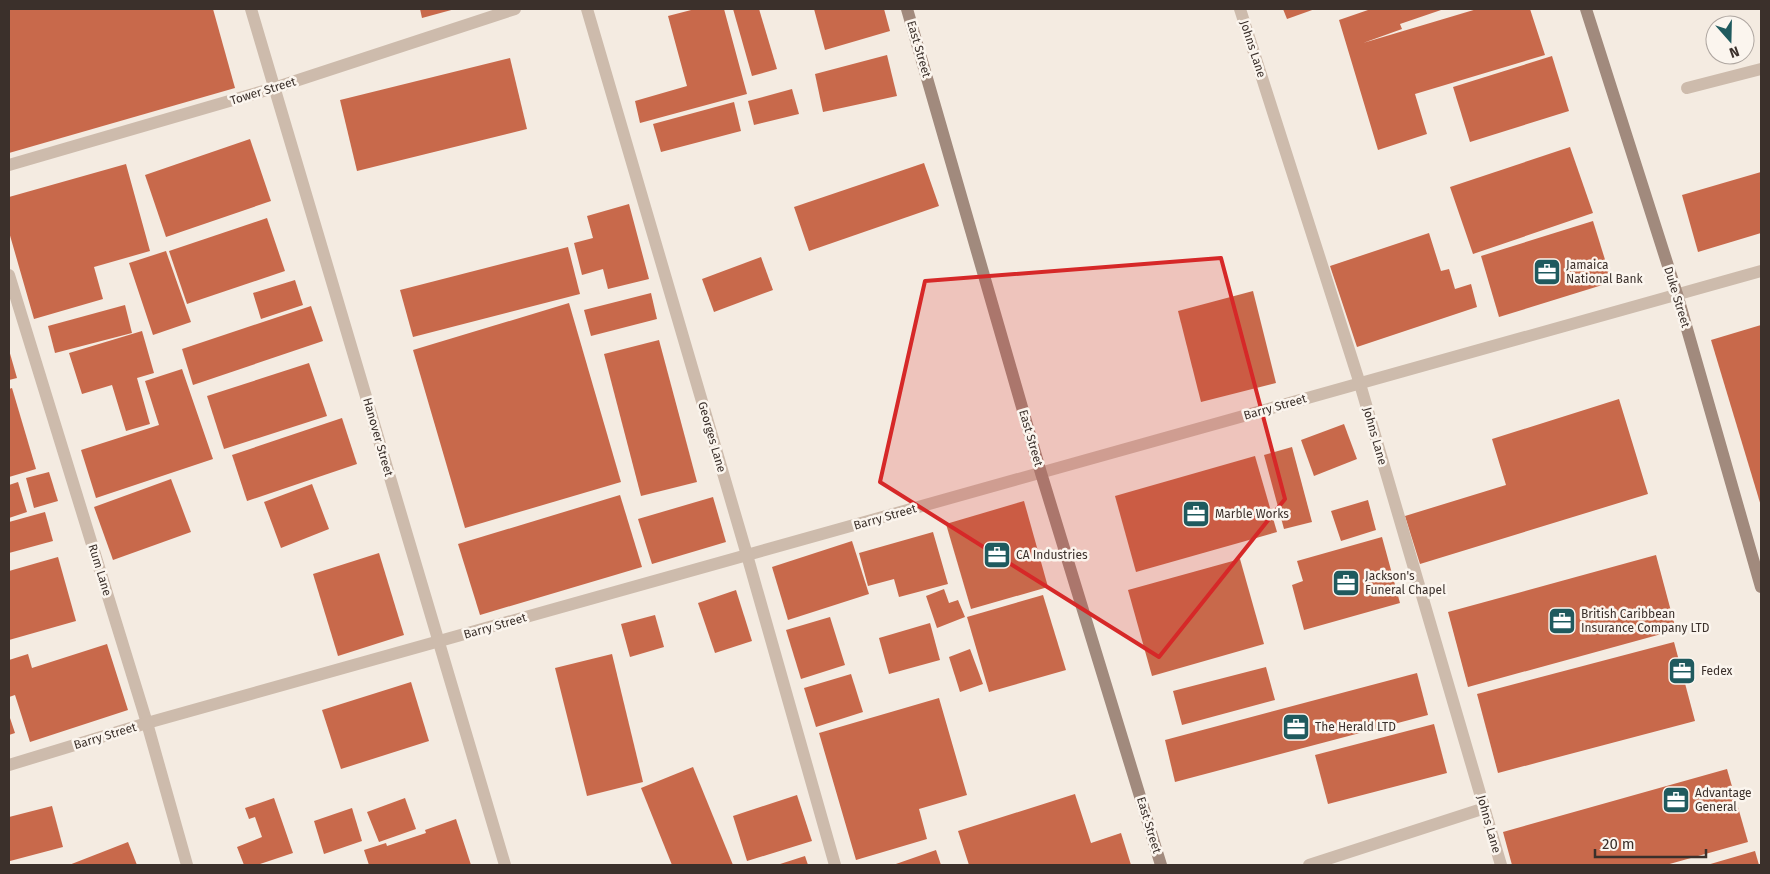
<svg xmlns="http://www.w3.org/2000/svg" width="1770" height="874" font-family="'Fira Sans',sans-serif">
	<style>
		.building { fill: #c8694b }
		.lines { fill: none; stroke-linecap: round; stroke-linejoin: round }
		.service { stroke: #cdbbac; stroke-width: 12 }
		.minor { stroke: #cdbbac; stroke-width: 12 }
		.secondary { stroke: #a18a7d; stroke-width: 12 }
		.marked { fill: #d62828; fill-opacity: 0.2; stroke: #d62828; stroke-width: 4; stroke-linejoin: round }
		.labels { text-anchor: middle; stroke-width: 5; stroke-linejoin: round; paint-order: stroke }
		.street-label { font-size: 12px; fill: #3b302b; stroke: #fbf5ee }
		.poi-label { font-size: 12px; fill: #3b302b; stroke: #fbf5ee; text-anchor: start }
	</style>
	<rect width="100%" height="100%" fill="#f4ebe1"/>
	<g class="building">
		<polygon points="9,9 213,9 235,88 9,153"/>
		<polygon points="420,9 455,9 422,18"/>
		<polygon points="695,9 724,9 747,94 640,123 635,101 687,86 668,16"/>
		<polygon points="733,9 759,9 777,69 752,76"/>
		<polygon points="814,9 884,9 890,31 825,50"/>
		<polygon points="1283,9 1315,9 1287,19"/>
		<polygon points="1367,9 1444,9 1400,24 1402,29 1363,43 1477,9 1530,9 1545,55 1415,94 1427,134 1378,150 1339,20 1368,10"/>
		<polygon points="887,55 897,96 823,112 815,74"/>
		<polygon points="1552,56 1569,111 1470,142 1453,87"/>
		<polygon points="510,58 527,129 357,171 340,100"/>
		<polygon points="792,89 799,114 754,125 748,101"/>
		<polygon points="734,102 741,131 661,152 653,124"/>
		<polygon points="250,139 271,201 166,237 145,175"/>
		<polygon points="1570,147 1593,213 1473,254 1450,187"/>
		<polygon points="924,163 939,206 809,251 794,207"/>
		<polygon points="126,164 150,251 94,267 103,299 34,319 9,232 9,197"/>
		<polygon points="1761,172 1761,233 1698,252 1682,195"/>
		<polygon points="629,204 649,279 608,289 603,269 582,275 574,243 593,238 587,216"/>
		<polygon points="267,218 285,271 187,304 169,251"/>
		<polygon points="1593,221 1612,282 1499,317 1481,256"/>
		<polygon points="1429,233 1441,271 1449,269 1455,289 1471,284 1477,307 1357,347 1330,266"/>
		<polygon points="568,247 580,294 413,337 400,290"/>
		<polygon points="166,251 191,322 153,335 129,263"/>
		<polygon points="761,257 773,290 714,312 702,279"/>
		<polygon points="295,280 303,305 261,319 253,293"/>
		<polygon points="1253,291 1276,383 1201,402 1178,311"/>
		<polygon points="651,293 657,319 591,336 584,310"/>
		<polygon points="569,303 621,482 465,528 413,350"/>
		<polygon points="125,305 132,333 55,353 48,326"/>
		<polygon points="311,306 323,341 193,385 182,349"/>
		<polygon points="1761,325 1761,506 1711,340"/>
		<polygon points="142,331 154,373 137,378 150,424 126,431 112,385 82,394 69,353"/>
		<polygon points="659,340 697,482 641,496 604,354"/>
		<polygon points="9,350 17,378 9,380"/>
		<polygon points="309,363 327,416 224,449 207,396"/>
		<polygon points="182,369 213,459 96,498 81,450 159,425 145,381"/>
		<polygon points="12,388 36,469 9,477 9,389"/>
		<polygon points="1619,399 1648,494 1420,564 1405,516 1506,485 1492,439"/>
		<polygon points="342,418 357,464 247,501 232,455"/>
		<polygon points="1344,424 1357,459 1314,476 1301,440"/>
		<polygon points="1292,447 1312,522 1284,529 1264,455"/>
		<polygon points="1255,456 1277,532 1136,572 1115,496"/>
		<polygon points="49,472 58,501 34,508 26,478"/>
		<polygon points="171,479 191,532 113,560 94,507"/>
		<polygon points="18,482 27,512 9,518 9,485"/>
		<polygon points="312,484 329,529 281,548 264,502"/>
		<polygon points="620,495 642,567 480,615 458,544"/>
		<polygon points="713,497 726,542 652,564 638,519"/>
		<polygon points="1368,500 1376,530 1341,541 1331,511"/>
		<polygon points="1024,501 1048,587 971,609 946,524"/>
		<polygon points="45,512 53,541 9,553 9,522"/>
		<polygon points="933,532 948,584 899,597 894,579 868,586 859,553"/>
		<polygon points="1382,537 1400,603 1304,630 1292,585 1303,581 1297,561"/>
		<polygon points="852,541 869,594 788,620 772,567"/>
		<polygon points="379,553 404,635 338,656 313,574"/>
		<polygon points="1656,555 1676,630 1468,687 1448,612"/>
		<polygon points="58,557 76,621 9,640 9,571"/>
		<polygon points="1240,559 1264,644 1152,676 1128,590"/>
		<polygon points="944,589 949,603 958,600 965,617 937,628 926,596"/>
		<polygon points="736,590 752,641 715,653 698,603"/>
		<polygon points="1043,595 1066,670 989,692 967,617"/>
		<polygon points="655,615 664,647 630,657 621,624"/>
		<polygon points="830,617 845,665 801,679 786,630"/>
		<polygon points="930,623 940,660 889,674 879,638"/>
		<polygon points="1674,642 1695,721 1498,773 1477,694"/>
		<polygon points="107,644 128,710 30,742 15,695 9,697 9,660 28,654 32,668"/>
		<polygon points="970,649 983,684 960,692 949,657"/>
		<polygon points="612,654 643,782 587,796 555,668"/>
		<polygon points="1266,667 1275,700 1182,725 1173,691"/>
		<polygon points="1417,673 1428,715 1175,782 1165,740"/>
		<polygon points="851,674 863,712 816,727 804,688"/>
		<polygon points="411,682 429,741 341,769 322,710"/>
		<polygon points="939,698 967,795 919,809 927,839 856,860 819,733"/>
		<polygon points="9,715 15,733 9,735"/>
		<polygon points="1434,724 1447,773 1328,804 1315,755"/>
		<polygon points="693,767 733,865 672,865 641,788"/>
		<polygon points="1727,769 1748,842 1666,865 1512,865 1503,832"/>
		<polygon points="1075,794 1091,843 1121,833 1131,865 969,865 958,831"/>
		<polygon points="797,795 812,841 747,861 733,816"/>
		<polygon points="274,798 293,853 257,865 244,865 237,847 262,837 255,817 249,819 245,808"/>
		<polygon points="405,798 416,829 379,842 367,812"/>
		<polygon points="52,806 63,847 10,861 9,855 9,817"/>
		<polygon points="352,808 362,841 324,854 314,821"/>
		<polygon points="456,819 471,865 369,865 364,850 386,843 387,846 426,833 425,830"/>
		<polygon points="128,842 137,865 69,865"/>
		<polygon points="936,850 941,865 893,865"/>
		<polygon points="1755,851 1759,865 1707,865"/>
		<polygon points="805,856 808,865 777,865"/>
	</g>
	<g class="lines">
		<g class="service">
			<polyline points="1687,88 1761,69"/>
			<polyline points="1309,865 1485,808"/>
		</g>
		<g class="minor">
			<polyline points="251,9 505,865"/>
			<polyline points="587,9 747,555 835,865"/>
			<polyline points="1240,9 1360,384 1501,865"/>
			<polyline points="9,165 274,88 515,9"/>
			<polyline points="9,275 147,723 187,865"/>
			<polyline points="9,765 147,723 1761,271"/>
		</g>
		<g class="secondary">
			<polyline points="907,9 1041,473 1161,865"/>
			<polyline points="1586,9 1677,294 1761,587"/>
		</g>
	</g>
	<path class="marked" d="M1221,258L1285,499L1159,657L880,482L925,281Z"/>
	<defs>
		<g id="office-square" transform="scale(1.4375)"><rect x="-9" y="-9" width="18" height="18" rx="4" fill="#1f5a5e" stroke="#fbf5ee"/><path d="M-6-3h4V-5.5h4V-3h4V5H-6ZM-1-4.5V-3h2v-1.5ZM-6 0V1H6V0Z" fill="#fff"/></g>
	</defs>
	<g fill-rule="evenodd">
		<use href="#office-square" x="1547" y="272"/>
		<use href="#office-square" x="1196" y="514"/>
		<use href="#office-square" x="997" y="555"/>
		<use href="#office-square" x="1346" y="583"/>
		<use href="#office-square" x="1562" y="621"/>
		<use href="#office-square" x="1682" y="671"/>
		<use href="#office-square" x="1296" y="727"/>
		<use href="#office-square" x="1676" y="800"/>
	</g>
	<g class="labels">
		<g class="street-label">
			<text transform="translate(919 49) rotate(74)" y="4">East Street</text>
			<text transform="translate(1253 49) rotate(72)" y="4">Johns Lane</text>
			<text transform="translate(263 91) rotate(-17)" y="4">Tower Street</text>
			<text transform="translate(1677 297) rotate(73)" y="4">Duke Street</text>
			<text transform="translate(1275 407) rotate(-16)" y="4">Barry Street</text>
			<text transform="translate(1375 436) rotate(74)" y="4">Johns Lane</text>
			<text transform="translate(378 437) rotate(74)" y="4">Hanover Street</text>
			<text transform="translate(712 437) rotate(74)" y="4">Georges Lane</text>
			<text transform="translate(1031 438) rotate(74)" y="4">East Street</text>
			<text transform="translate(885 517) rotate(-16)" y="4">Barry Street</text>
			<text transform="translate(100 570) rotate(73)" y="4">Rum Lane</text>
			<text transform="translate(495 626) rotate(-16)" y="4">Barry Street</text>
			<text transform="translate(105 736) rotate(-17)" y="4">Barry Street</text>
			<text transform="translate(1489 824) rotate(74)" y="4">Johns Lane</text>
			<text transform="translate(1149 825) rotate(73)" y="4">East Street</text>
		</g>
		<g class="poi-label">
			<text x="1566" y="269">Jamaica<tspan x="1566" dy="14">National Bank</tspan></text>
			<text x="1215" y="518">Marble Works</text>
			<text x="1016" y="559">CA Industries</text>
			<text x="1365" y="580">Jackson's<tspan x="1365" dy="14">Funeral Chapel</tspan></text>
			<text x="1581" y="618">British Caribbean<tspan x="1581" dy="14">Insurance Company LTD</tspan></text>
			<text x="1701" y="675">Fedex</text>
			<text x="1315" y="731">The Herald LTD</text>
			<text x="1695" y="797">Advantage<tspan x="1695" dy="14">General</tspan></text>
		</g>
	</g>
	<rect width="1770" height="874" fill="none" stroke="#3b302b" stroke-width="20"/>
	<g transform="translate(1730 40) rotate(160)"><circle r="24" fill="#fbf5ee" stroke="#aea6a0"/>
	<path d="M0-4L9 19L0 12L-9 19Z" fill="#1f5a5e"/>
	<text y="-8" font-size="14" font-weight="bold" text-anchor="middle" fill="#3b302b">N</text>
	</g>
	<path d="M1595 849v8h111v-8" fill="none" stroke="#3b302b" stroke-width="2.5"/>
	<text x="1602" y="849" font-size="15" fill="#3b302b" stroke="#fbf5ee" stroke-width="4" paint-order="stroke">20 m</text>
</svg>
